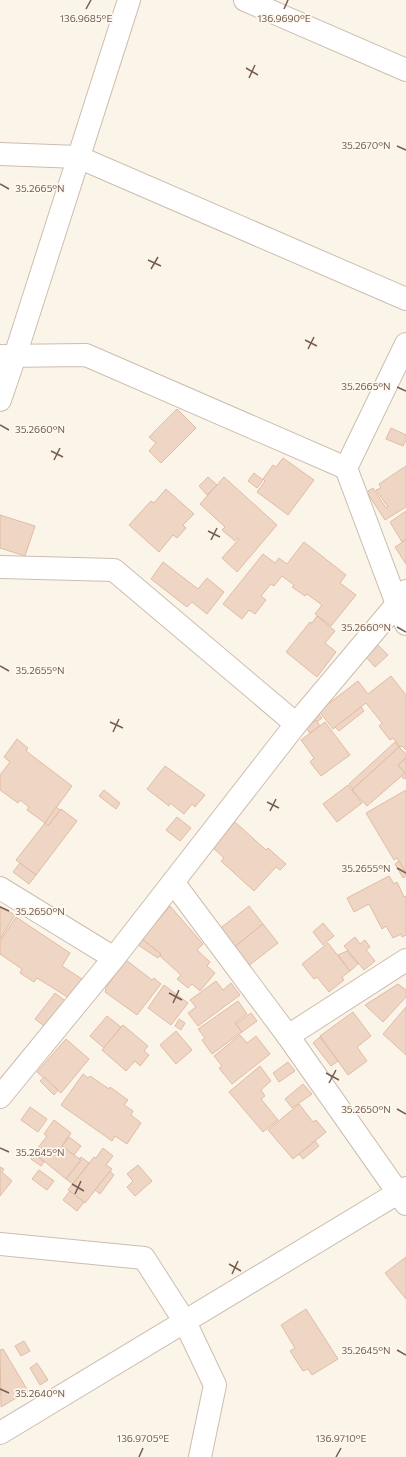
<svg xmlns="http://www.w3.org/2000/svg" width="406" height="1457" font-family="Commissioner,sans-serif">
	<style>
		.building { fill: #efd5c3; stroke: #e0bca4 }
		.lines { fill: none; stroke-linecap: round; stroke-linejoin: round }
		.street-casing { stroke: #cdbdb0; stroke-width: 24 }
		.street { stroke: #fff; stroke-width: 22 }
		.ticks { fill: none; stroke: #745c4e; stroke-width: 1.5 }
		.ticks-label { font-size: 10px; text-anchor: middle; fill: #745c4e; stroke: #fef9f0; stroke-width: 3.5; stroke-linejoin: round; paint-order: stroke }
	</style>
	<rect width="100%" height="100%" fill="#fbf5e9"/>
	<g class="building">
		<polygon points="177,409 196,428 161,463 149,451 156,443 149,437"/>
		<polygon points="391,428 406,435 406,440 403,446 386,439"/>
		<polygon points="283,458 314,480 288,515 257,492 265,481 263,479 273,465 276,467"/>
		<polygon points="406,466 406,507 385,520 368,494 370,493 368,491 373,488 386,508 388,507 376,490 381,488 379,484"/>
		<polygon points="254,473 263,480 257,488 248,481"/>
		<polygon points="208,477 217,485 207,495 199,486"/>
		<polygon points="224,477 277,525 237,572 222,558 239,539 237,538 235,541 222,530 225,527 200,504"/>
		<polygon points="166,489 194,514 183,525 186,528 177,538 173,535 159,552 129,525 151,501 154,503"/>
		<polygon points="406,511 406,539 402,542 390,522"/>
		<polygon points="0,515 35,526 25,556 0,548"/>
		<polygon points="406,540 406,564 395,547"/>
		<polygon points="304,542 346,575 340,583 356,595 331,626 315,614 322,605 307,594 305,596 292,587 294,585 282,576 274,586 271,584 261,596 266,600 255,614 249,610 242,619 223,604 263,554 275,563 279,558 287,564"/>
		<polygon points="163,562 198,589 207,578 224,592 207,614 192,602 187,607 151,579"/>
		<polygon points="317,616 335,631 325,643 336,652 317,677 286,652 310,622 312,623"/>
		<polygon points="378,645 388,655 375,667 365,656"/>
		<polygon points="391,676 406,695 406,750 402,746 400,747 393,738 390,740 379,726 382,723 366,703 333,729 319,711 358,681 368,694"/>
		<polygon points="361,707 364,711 339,731 335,727"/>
		<polygon points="319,714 322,718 317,722 314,718"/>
		<polygon points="316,720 320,726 310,733 306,728"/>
		<polygon points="325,722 350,755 321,776 310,762 314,758 301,740"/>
		<polygon points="17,739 28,748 26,751 72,786 45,823 27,810 29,807 20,800 18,803 0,790 0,775 10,762 4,757"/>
		<polygon points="395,742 399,747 353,789 349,784"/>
		<polygon points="399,747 406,754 406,758 398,765 405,773 367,806 352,790"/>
		<polygon points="406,758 406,778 404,779 401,776 405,773 398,765"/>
		<polygon points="165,766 205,795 195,807 192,804 184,814 170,803 169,806 147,789"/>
		<polygon points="348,785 362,803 337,822 323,804"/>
		<polygon points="104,790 120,803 116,809 99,796"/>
		<polygon points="406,790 406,873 397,858 394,860 366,813"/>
		<polygon points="56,807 60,810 48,826 45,823"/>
		<polygon points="61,809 77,821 36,875 16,860 45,823 48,826"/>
		<polygon points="177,817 191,828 180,841 166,830"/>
		<polygon points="235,822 266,850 268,848 286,864 280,870 276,867 254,891 221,861 224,858 212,847"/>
		<polygon points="399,861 406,873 406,876 403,878 395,864"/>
		<polygon points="20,863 36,875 29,884 13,872"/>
		<polygon points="389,876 394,884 397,882 404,897 406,896 406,935 402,937 401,934 393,938 386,926 382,929 369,904 354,912 347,898"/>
		<polygon points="0,906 15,915 0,939"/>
		<polygon points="170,906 203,944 197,950 210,962 207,966 215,973 200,991 192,984 188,988 177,979 181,975 160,956 161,954 142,939"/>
		<polygon points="249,906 263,924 233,948 218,930"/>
		<polygon points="16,917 70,953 62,966 82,979 69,998 37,978 34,982 20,973 22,969 0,954 0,941"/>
		<polygon points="323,923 334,936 323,945 313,932"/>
		<polygon points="263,924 278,943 247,967 233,948"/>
		<polygon points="355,937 360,944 365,940 370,947 366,950 375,961 364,970 344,946"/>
		<polygon points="142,939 161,954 158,958 138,945"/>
		<polygon points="328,943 350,971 342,977 344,980 329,992 317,977 314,979 302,964"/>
		<polygon points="347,951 358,964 350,971 338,955"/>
		<polygon points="126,960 152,980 154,978 161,984 137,1015 105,992 106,990 105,989"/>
		<polygon points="216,981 223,990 231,983 240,995 198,1026 188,1013 196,1007 190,1000"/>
		<polygon points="398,984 406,990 406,997 383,1022 365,1005"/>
		<polygon points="164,985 188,1003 171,1025 148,1008"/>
		<polygon points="55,993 68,1003 48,1029 35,1019"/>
		<polygon points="238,1001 247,1014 235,1023 242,1032 212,1054 202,1040 205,1038 198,1029"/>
		<polygon points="406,1007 406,1055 383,1034"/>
		<polygon points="353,1012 371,1036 357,1047 367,1061 348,1075 320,1036"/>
		<polygon points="251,1013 257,1021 242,1032 236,1024"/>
		<polygon points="107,1016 121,1027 104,1048 90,1036"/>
		<polygon points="179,1019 185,1023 181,1030 175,1026"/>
		<polygon points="123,1025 148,1046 144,1051 149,1055 140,1066 135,1061 126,1071 102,1050"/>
		<polygon points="176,1031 192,1050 176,1064 160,1045"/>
		<polygon points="240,1035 247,1043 256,1036 270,1054 232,1084 219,1068 222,1066 214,1056"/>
		<polygon points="320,1037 338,1061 331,1066 313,1043"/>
		<polygon points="66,1039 89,1059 61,1093 37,1072"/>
		<polygon points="288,1062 295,1071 279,1082 273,1073"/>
		<polygon points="260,1066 271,1081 261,1090 265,1096 261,1099 278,1120 263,1132 229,1092"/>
		<polygon points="83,1074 88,1078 90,1076 109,1089 110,1087 128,1100 124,1105 133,1111 131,1115 141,1123 127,1144 115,1136 112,1141 61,1105"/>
		<polygon points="44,1077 58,1090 54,1095 40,1081"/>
		<polygon points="303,1084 312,1094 292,1108 285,1099"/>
		<polygon points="299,1104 313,1122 316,1120 326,1132 293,1159 268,1130"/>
		<polygon points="30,1107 47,1119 38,1132 21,1120"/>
		<polygon points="54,1120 71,1133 62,1146 81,1160 66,1179 34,1153 47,1136 44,1134"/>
		<polygon points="69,1137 81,1146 74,1155 62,1146"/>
		<polygon points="315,1141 319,1146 303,1159 299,1154"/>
		<polygon points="103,1148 113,1156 106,1165 112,1169 85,1203 68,1190 94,1157 96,1158"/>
		<polygon points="34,1154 44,1162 41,1166 31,1159"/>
		<polygon points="81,1157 89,1163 73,1184 66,1179 81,1160 79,1159"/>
		<polygon points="138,1165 152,1181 135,1196 127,1187 133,1181 127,1174"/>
		<polygon points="0,1167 4,1169 2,1172 12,1181 0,1196"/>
		<polygon points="39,1170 54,1181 47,1190 32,1179"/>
		<polygon points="110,1171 114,1175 100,1194 95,1190"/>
		<polygon points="70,1191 84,1202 77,1211 63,1200"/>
		<polygon points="406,1257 406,1299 385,1273"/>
		<polygon points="306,1309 338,1359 312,1375 308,1369 303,1371 290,1351 295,1348 281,1325"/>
		<polygon points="24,1341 30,1351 21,1356 15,1346"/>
		<polygon points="3,1349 28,1391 1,1407 0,1350"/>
		<polygon points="37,1363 48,1380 40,1385 30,1368"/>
	</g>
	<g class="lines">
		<g class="street-casing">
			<g id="street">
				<polyline points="245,0 406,70"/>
				<polyline points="0,154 78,157 406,299"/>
				<polyline points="406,344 346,468 397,604 406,624"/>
				<polyline points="1,356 86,355 346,468"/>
				<polyline points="0,400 15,356 129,0"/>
				<polyline points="0,567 114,570 296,724"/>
				<polyline points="173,882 288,1036 406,1204"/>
				<polyline points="0,888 114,958"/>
				<polyline points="288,1036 406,960"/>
				<polyline points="0,1097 114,958 296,724 397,604 406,591"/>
				<polyline points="0,1244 144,1258 185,1322 215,1385 200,1457"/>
				<polyline points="0,1433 406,1188"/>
			</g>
		</g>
		<use href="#street" class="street"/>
	</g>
	<path class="ticks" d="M86,9L91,0M284,9L288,0M246,68L258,75M249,78L255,65M397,146L406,150M0,184L9,189M148,260L161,266M151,269L158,257M305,340L317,346M308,349L314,337M397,387L406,391M0,425L9,430M51,451L63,457M54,460L60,448M208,531L220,537M211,540L217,528M397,627L406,632M0,666L9,671M110,722L123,728M113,732L119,719M267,802L279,808M270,811L276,799M397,868L406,873M0,907L9,911M169,993L182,1000M173,1003L179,990M326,1073L339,1080M329,1083L336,1070M397,1109L406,1114M0,1148L9,1152M72,1184L84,1191M75,1194L81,1181M229,1264L241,1271M232,1274L238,1261M397,1350L406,1355M0,1389L9,1393M139,1457L143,1448M336,1457L341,1448"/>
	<g class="ticks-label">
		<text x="86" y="22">136.9685°E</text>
		<text x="284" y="22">136.9690°E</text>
		<text x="366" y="149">35.2670°N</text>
		<text x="40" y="192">35.2665°N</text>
		<text x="366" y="390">35.2665°N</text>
		<text x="40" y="433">35.2660°N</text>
		<text x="366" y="631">35.2660°N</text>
		<text x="40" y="674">35.2655°N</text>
		<text x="366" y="872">35.2655°N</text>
		<text x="40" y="915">35.2650°N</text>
		<text x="366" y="1113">35.2650°N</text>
		<text x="40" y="1156">35.2645°N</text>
		<text x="366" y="1354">35.2645°N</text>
		<text x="40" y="1397">35.2640°N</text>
		<text x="143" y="1442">136.9705°E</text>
		<text x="341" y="1442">136.9710°E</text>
	</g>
</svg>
